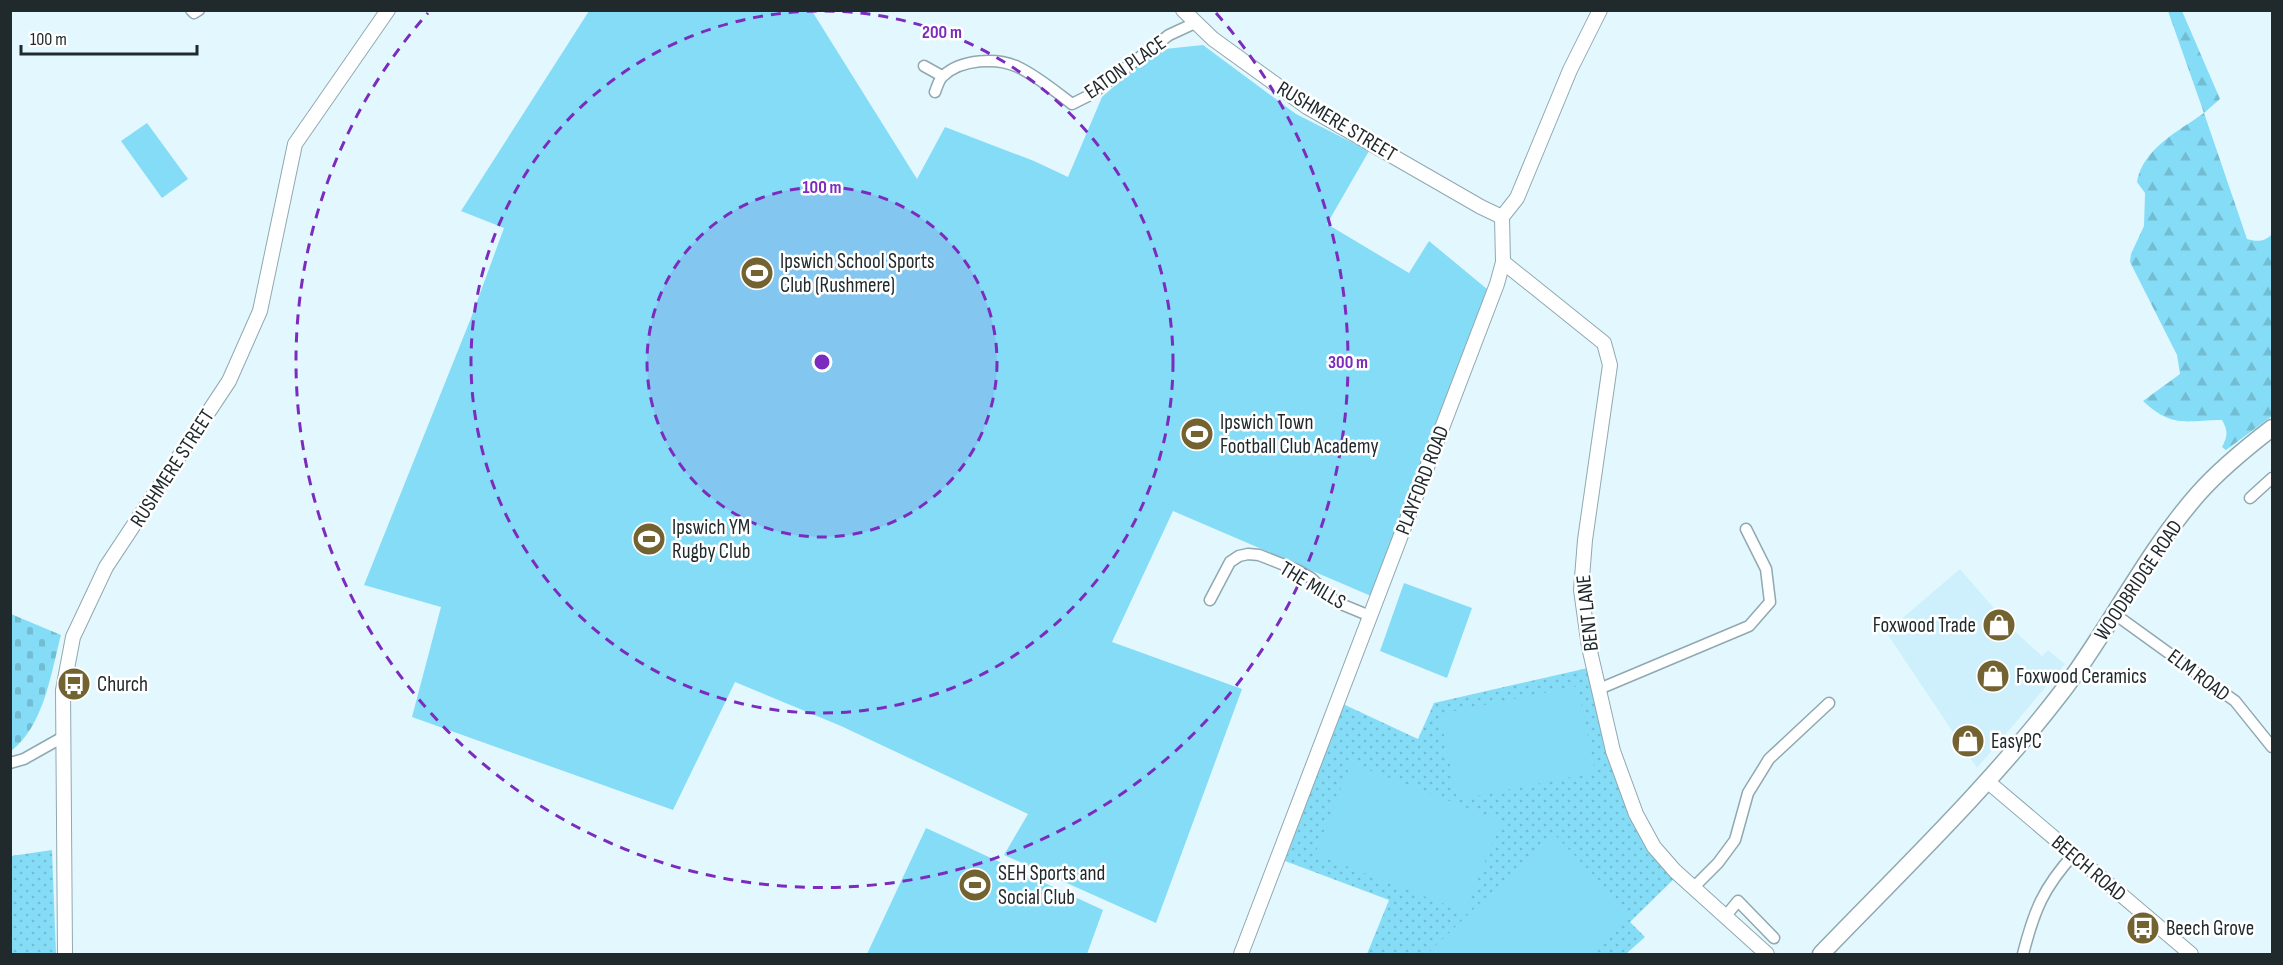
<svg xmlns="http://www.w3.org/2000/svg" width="2283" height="965" font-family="'Sofia Sans Condensed',sans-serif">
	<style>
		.built { fill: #cdf0fc }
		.grass { fill: url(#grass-dots) }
		.forest { fill: url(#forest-firs) }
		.cemetery { fill: url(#cemetery-stones) }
		.garden { fill: #85dcf6 }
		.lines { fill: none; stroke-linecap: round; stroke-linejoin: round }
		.minor-casing { stroke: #90a8b0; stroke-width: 13 }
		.tertiary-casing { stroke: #90a8b0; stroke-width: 16 }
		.primary-casing { stroke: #90a8b0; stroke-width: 19 }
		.minor { stroke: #fff; stroke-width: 10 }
		.tertiary { stroke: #fff; stroke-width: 14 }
		.primary { stroke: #fff; stroke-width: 16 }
		.ring { fill: none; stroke: #7b2cbf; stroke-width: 3; stroke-dasharray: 10 8 }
		.labels { text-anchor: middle; stroke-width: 5; stroke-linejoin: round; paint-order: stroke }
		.street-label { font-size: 21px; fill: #202a2d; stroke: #fff }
		.poi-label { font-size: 21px; fill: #202a2d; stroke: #fff; text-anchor: start }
		.centre { fill: #7b2cbf; stroke: #fff; stroke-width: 3 }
		.ring-label { font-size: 18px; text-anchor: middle; font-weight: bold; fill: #7b2cbf; stroke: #fff; stroke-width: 5; stroke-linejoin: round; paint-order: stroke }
	</style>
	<defs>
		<pattern id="grass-dots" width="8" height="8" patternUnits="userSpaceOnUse" patternTransform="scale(1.5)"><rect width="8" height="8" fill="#85dcf6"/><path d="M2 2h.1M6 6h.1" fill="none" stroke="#73bdd3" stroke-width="1.8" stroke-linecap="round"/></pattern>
		<pattern id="forest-firs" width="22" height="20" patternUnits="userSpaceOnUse" patternTransform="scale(1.5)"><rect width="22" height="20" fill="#85dcf6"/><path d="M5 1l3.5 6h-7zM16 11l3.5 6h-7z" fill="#73bdd3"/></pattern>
		<pattern id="cemetery-stones" width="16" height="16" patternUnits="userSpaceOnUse" patternTransform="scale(1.5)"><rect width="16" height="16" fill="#85dcf6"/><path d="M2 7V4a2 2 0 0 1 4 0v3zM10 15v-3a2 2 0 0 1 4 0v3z" fill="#73bdd3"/></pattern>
	</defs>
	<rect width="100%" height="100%" fill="#e3f8fe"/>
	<polygon class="built" points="1960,569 2012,629 2042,656 2048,650 2065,664 1977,768 1886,632"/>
	<g class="grass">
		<polygon points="1588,668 1610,752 1676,877 1630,922 1645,937 1626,954 1367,954 1389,900 1285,861 1343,704 1418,739 1434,703"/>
		<polygon points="52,850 56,954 11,954 11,856"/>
	</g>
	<path class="forest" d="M2168,11H2182L2220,99L2204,113L2247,239C2257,242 2265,242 2272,234V416L2226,450L2222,447C2228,435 2228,431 2222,420C2186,420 2173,429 2143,401L2180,374L2177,355L2130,262L2131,254L2144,226L2145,193L2137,182C2143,148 2179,131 2204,113Z"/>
	<path class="cemetery" d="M11,614L61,635C51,673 44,726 11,751Z"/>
	<g class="garden">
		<polygon points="589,11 812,11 917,179 945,127 1034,161 1068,177 1102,97 1155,50 1203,45 1296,114 1369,151 1327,224 1409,273 1429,241 1487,289 1473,331 1371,596 1173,511 1112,642 1242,689 1156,923 1004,855 1028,814 841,726 735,682 673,810 412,717 441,607 364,585 471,318 504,228 461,211"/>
		<polygon points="147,123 188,179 162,198 121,141"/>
		<polygon points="1404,583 1472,608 1447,678 1380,651"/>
		<polygon points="1578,686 1595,772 1457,800 1440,714"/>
		<polygon points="1351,763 1501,821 1465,912 1315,854"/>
		<polygon points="926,828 1103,910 1087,954 867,954"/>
		<polygon points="1553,833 1631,914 1589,954 1427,954"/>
	</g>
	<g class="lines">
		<g class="minor-casing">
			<g id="minor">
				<polyline points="191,10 194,13 199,10"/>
				<polyline points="924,66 942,76"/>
				<path d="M935,92C937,87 939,79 943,76C961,59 997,57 1018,67C1037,76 1055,91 1072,104L1090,95L1169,35L1195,23"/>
				<polyline points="2250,498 2272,478"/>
				<polyline points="1210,600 1230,562 1239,556 1248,554 1259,555 1297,570 1311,578 1336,602 1370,616"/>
				<polyline points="2116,615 2235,701 2272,747"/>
				<polyline points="1599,689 1749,626 1770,602 1766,569 1746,529"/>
				<polyline points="10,763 24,759 63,737"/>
				<polyline points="1693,888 1718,863 1735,840 1748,793 1769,759 1829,703"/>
				<polyline points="1725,917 1738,901 1774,938"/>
				<path d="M2023,954C2034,911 2043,888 2074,854"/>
			</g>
		</g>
		<g class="tertiary-casing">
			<g id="tertiary">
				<polyline points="1183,10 1213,39 1307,107 1481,207 1502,217"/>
				<polyline points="1503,262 1604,343 1610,365 1585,540 1581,590 1589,647 1613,751 1636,814 1654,847 1675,871 1767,954"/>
				<polyline points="1987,781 2191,954"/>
				<polyline points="65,954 63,690 73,637 106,567 229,381 260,311 295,144 388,10"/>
				<polyline points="1241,954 1497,284 1503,262 1502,217 1517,198 1570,70 1600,10"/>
			</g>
		</g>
		<g class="primary-casing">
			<path id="primary" d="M1821,954C1903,869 1989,787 2061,693C2109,630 2146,553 2198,494C2220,469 2246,448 2272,428"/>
		</g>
		<use href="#minor" class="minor"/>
		<use href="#tertiary" class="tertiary"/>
		<use href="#primary" class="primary"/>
	</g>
	<circle cx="822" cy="362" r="175" fill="#7b2cbf" fill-opacity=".12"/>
	<g class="ring">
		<circle cx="822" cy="362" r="175"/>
		<circle cx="822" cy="362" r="351"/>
		<path d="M1216 13A526 526 0 1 1 428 13"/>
	</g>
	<defs>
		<g id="stadium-disc" transform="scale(1.725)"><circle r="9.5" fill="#736331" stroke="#fff"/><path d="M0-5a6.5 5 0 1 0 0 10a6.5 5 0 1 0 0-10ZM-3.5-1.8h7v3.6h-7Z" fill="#fff"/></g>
		<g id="shop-disc" transform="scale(1.725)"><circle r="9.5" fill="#736331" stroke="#fff"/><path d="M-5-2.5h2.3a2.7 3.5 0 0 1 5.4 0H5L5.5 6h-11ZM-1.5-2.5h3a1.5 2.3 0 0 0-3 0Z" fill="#fff"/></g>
		<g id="bus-disc" transform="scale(1.725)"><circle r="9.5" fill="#736331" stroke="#fff"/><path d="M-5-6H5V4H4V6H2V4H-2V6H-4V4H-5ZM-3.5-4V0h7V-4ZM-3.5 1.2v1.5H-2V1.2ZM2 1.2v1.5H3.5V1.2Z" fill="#fff"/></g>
	</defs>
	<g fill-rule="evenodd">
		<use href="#stadium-disc" x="757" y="273"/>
		<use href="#stadium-disc" x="1197" y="434"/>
		<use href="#stadium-disc" x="649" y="539"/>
		<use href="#shop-disc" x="1999" y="625"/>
		<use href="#shop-disc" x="1993" y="676"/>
		<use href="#bus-disc" x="74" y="684"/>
		<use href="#shop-disc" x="1968" y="741"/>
		<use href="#stadium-disc" x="975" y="885"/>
		<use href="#bus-disc" x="2143" y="928"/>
	</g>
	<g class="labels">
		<g class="street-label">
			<text transform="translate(1125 67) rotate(-35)" y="7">EATON PLACE</text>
			<text transform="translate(1337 121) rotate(31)" y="7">RUSHMERE STREET</text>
			<text transform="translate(172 468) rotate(-57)" y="7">RUSHMERE STREET</text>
			<text transform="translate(1422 480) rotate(-69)" y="7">PLAYFORD ROAD</text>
			<text transform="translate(2138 580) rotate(-56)" y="7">WOODBRIDGE ROAD</text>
			<text transform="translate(1313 585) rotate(31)" y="7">THE MILLS</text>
			<text transform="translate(1587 613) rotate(-96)" y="7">BENT LANE</text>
			<text transform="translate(2199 675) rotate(37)" y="7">ELM ROAD</text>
			<text transform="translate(2089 868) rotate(40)" y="7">BEECH ROAD</text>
		</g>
		<g class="poi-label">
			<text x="780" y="268">Ipswich School Sports<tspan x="780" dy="24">Club (Rushmere)</tspan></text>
			<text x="1220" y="429">Ipswich Town<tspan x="1220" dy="24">Football Club Academy</tspan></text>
			<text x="672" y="534">Ipswich YM<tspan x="672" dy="24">Rugby Club</tspan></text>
			<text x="1976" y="632" text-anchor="end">Foxwood Trade</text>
			<text x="2016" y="683">Foxwood Ceramics</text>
			<text x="97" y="691">Church</text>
			<text x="1991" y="748">EasyPC</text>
			<text x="998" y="880">SEH Sports and<tspan x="998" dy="24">Social Club</tspan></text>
			<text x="2166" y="935">Beech Grove</text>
		</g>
	</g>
	<circle cx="822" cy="362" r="9" class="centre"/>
	<g class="ring-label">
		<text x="942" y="38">200 m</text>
		<text x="822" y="193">100 m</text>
		<text x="1348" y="368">300 m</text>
	</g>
	<rect width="2283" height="965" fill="none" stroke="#202a2d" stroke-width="24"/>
	<path d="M21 45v9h176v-9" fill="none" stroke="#202a2d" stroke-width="3"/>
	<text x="30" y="45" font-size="18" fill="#202a2d" stroke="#ffffff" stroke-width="4.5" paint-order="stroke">100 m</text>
</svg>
